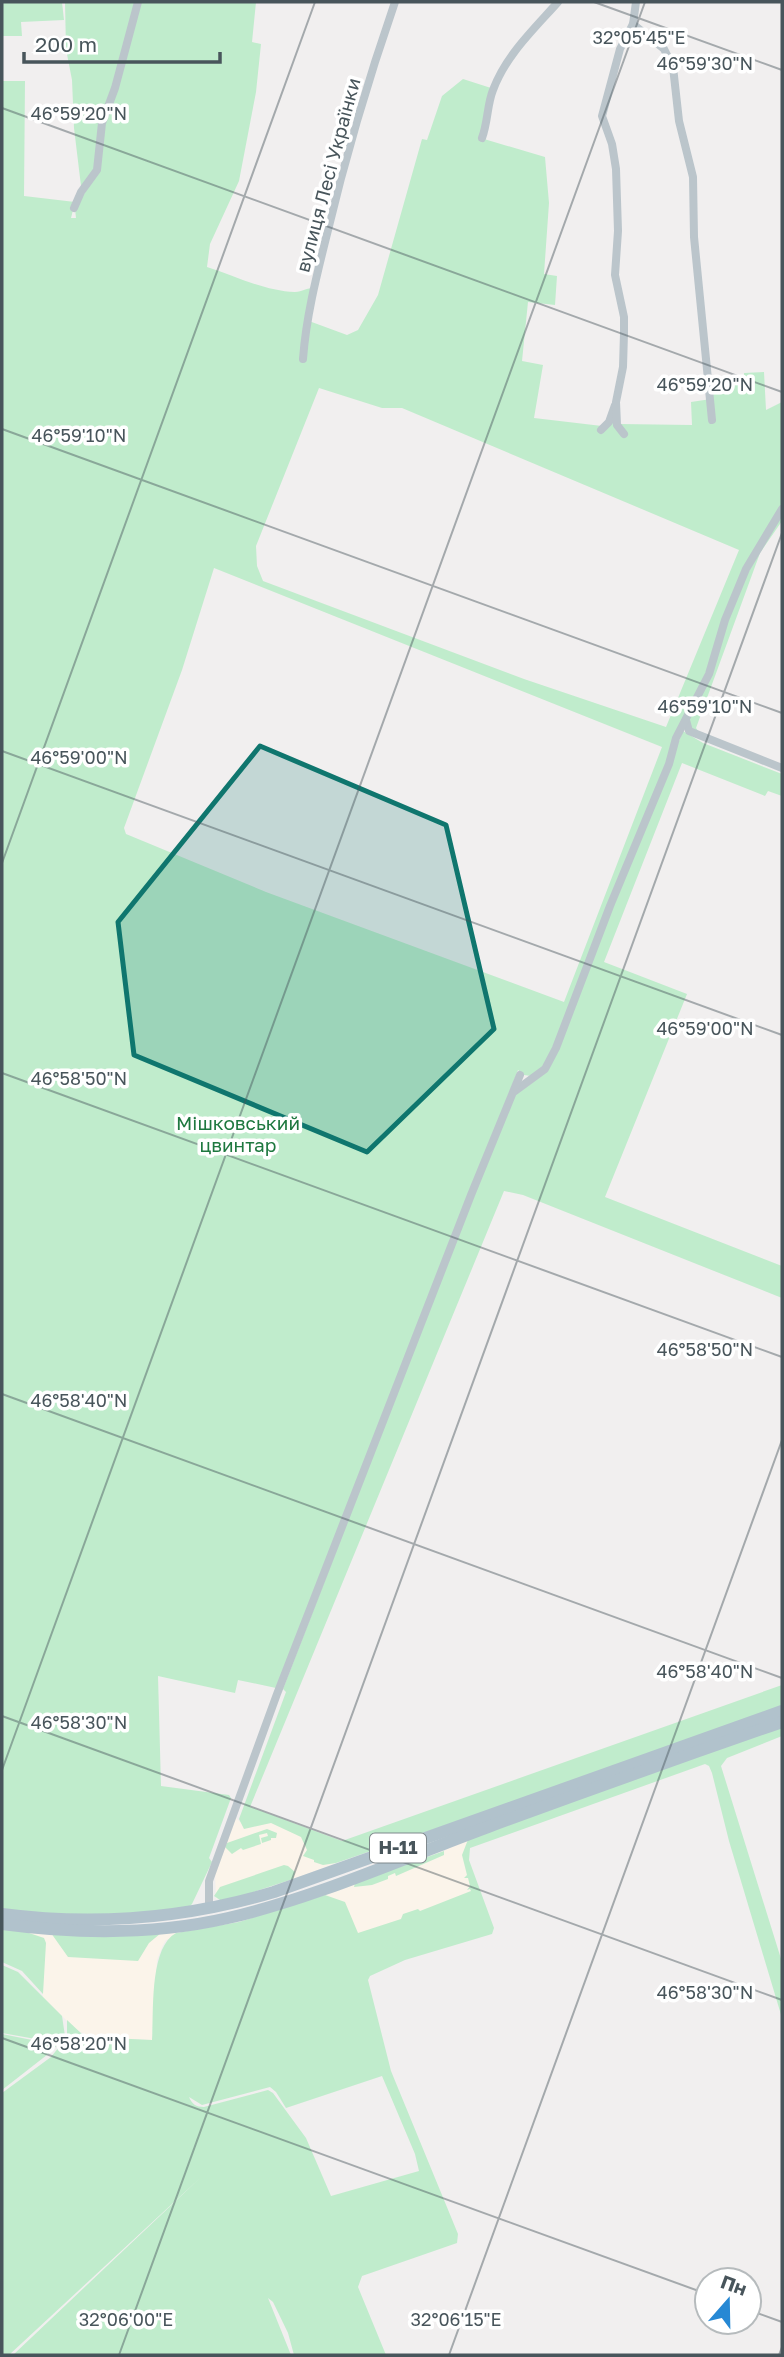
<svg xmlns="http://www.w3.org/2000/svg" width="784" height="2357" font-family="'Golos Text',sans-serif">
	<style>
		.commercial { fill: #fbf4ea }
		.green { fill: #c0eccc; fill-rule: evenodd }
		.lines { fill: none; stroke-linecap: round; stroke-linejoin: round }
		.street { stroke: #bbc5cb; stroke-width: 8 }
		.primary { stroke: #b1c2cc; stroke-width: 12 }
		.marked { fill: #0f766e; fill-opacity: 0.2; stroke: #0f766e; stroke-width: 5; stroke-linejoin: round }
		.ticks { fill: none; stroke: #48555b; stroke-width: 2; stroke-opacity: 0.45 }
		.labels { text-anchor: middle; stroke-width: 7; stroke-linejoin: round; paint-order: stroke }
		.shield { fill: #fff; stroke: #7f888c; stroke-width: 2 }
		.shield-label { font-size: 18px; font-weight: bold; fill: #48555b }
		.street-label { font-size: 19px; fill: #48555b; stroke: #fff }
		.park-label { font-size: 19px; fill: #1e783f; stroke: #fff }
		.ticks-label { font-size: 18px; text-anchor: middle; fill: #48555b; stroke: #fff; stroke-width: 7; stroke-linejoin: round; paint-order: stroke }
	</style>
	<rect width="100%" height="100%" fill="#f1efef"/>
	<g class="commercial">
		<polygon points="235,1817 240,1822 268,1820 289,1829 303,1836 336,1863 291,1880 216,1899 215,1872"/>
		<polygon points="469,1837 465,1854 475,1892 358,1938 325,1895 444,1851"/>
		<polygon points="195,1929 166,1940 163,1945 157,1960 152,2040 90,2037 75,2029 43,1997 42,1990 20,1930"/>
	</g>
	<g class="green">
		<polygon points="2,2 62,2 64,20 21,22 22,36 2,36"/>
		<polygon points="65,2 136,2 96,169 81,186 74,128 72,80 66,49"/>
		<path d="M139,2H256L252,42L261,44L256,92L239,181L210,244L207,267C235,276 265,291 295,292C303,292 308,287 316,288L309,321L347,335L358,330L378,295L422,139L427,140L442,96L463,79L491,88L484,139L545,157L549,203L544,274L557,276L555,305L528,302L522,361L543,365L534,418L602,426L607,422L615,401L619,424L692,425L691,402L711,399L709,382L744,381V373L764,372L766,410L782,402V507L755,548L716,650L669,755L554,1047L542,1067L531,1076L524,1075L518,1070L276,1688L238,1680L235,1693L158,1676L161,1786L229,1795L231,1798L209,1858L212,1862L192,1904L187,1909L130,1918L2,1912V81H25L24,196L75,202L71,218H76L75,209L92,181L102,132ZM319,388L382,408H402L739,550L666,727L524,679L263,581L257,566L256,546ZM214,568L662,747L564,1002L266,892L126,834L124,828L182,670Z"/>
		<polygon points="782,512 782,521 760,553 696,728 701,735 691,731 689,718 744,580"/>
		<polygon points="683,731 703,743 782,774 782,796 768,791 765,796 682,763 604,962 687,994 605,1197 782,1266 782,1298 523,1195 504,1191 250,1807 342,1841 782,1685 782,1709 336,1863 323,1865 314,1862 314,1860 303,1856 307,1850 301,1837 271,1823 244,1829 239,1819 286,1692 283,1689 483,1170 514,1096 548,1071"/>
		<path d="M782,1726V1736L727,1758L721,1766L782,1962V2018L729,1841L712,1773L709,1766L705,1764L470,1848L469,1860L494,1928L492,1934L405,1960L370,1976L368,1980L391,2071L458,2234L457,2243L362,2276L358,2287L386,2355H294L288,2333L273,2302L268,2298L291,2355H13L200,2178L9,2355H2V2093L51,2057L67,2037V2020L83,2035L90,2037L152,2040C154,2011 149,1948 176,1933L239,1922L325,1895L345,1902L358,1933L401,1919L403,1914L418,1909L420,1911L471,1891L470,1889L467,1890L470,1886L468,1878H464L467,1875L462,1855L469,1837ZM382,2076L415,2154L419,2171L331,2196L306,2138L273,2093L268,2090L204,2107C196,2107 192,2104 189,2097L202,2105L270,2087L276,2092L286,2108Z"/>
		<polygon points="267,1829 277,1833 276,1838 271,1838 271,1840 262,1843 261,1838 268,1836 267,1833 259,1835 261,1844 243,1850 241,1848 232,1854 225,1847 227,1843"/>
		<polygon points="444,1851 444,1855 396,1876 395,1873 388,1876 388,1879 372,1885 354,1887 355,1883"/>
		<polygon points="284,1865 288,1866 295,1872 293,1879 223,1902 214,1896 220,1887"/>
		<polygon points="2,1928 20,1930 44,1938 46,1943 43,1994 22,1971 2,1962"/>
		<polygon points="51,1933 161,1933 149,1943 138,1961 68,1957"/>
		<polygon points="2,1965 18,1972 62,2016 65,2036 58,2043 2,2033"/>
		<polygon points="2,2034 57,2045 52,2051 2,2090"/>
	</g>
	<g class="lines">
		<g class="street">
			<polyline points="633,24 664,49 673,67 679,121 693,177 694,237 712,420"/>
			<path d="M482,138C488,122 487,105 493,90C506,55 534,29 558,2"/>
			<polyline points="74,208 81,192 97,170 102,123 115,88 138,2"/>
			<path d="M303,359C306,318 316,278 326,238C345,158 368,80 395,2"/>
			<polyline points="601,430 609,422 615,405"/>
			<polyline points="624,434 617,425 616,402 623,367 624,333 624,317 615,275 618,231 616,169 612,144 602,116 620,49 633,24 636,2"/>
			<polyline points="686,720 689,731 782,768"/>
			<polyline points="515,1091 545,1069 556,1048 610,906 669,764 676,738 709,674 725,620 746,569 782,509"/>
			<polyline points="209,1909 209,1881 277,1694 471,1195 520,1075"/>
		</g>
		<g class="primary">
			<path d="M2,1914C95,1926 184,1919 274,1892L782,1711"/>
			<path d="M2,1924C77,1934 154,1935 228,1918C315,1898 404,1858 488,1827C586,1791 684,1756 782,1722"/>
		</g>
	</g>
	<path class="marked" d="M260,746L446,825L494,1029L367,1152L134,1055L118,922Z"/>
	<path class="ticks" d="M594,2L782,70M2,108L782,392M2,429L782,713M2,751L782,1035M2,863L315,2M2,1073L782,1357M2,1394L782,1678M2,1716L782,2000M2,1770L645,2M2,2038L707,2294M749,2310L782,2322M119,2355L782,533M449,2355L782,1440M779,2355L782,2347"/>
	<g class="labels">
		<rect class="shield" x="370" y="1833.5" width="56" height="29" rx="5"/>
		<g class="shield-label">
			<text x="398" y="1854">Н-11</text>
		</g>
		<g class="street-label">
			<text transform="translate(328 175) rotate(-75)" y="7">вулиця Лесі Українки</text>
		</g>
		<g class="park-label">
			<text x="238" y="1130">Мішковський<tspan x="238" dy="22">цвинтар</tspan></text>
		</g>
	</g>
	<g class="ticks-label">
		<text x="639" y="44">32°05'45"E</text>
		<text x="705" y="70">46°59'30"N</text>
		<text x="79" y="120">46°59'20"N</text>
		<text x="705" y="391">46°59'20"N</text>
		<text x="79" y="442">46°59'10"N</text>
		<text x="705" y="713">46°59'10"N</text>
		<text x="79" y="764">46°59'00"N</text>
		<text x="705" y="1035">46°59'00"N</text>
		<text x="79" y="1085">46°58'50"N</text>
		<text x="705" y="1356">46°58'50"N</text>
		<text x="79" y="1407">46°58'40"N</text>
		<text x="705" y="1678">46°58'40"N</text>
		<text x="79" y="1729">46°58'30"N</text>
		<text x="705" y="1999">46°58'30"N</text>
		<text x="79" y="2050">46°58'20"N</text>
		<text x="126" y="2326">32°06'00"E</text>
		<text x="456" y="2326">32°06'15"E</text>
	</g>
	<rect width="784" height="2357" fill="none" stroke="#48555b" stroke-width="7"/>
	<g transform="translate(728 2301) rotate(20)"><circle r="33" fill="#ffffff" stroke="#b6bbbd" stroke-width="2"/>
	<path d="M0-5L12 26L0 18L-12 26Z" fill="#2688d4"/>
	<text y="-10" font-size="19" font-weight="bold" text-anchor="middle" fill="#48555b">Пн</text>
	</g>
	<path d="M24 52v10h196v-10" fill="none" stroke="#48555b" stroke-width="3.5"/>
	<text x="35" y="52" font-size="21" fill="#48555b" stroke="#ffffff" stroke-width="5" paint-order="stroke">200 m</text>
</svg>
